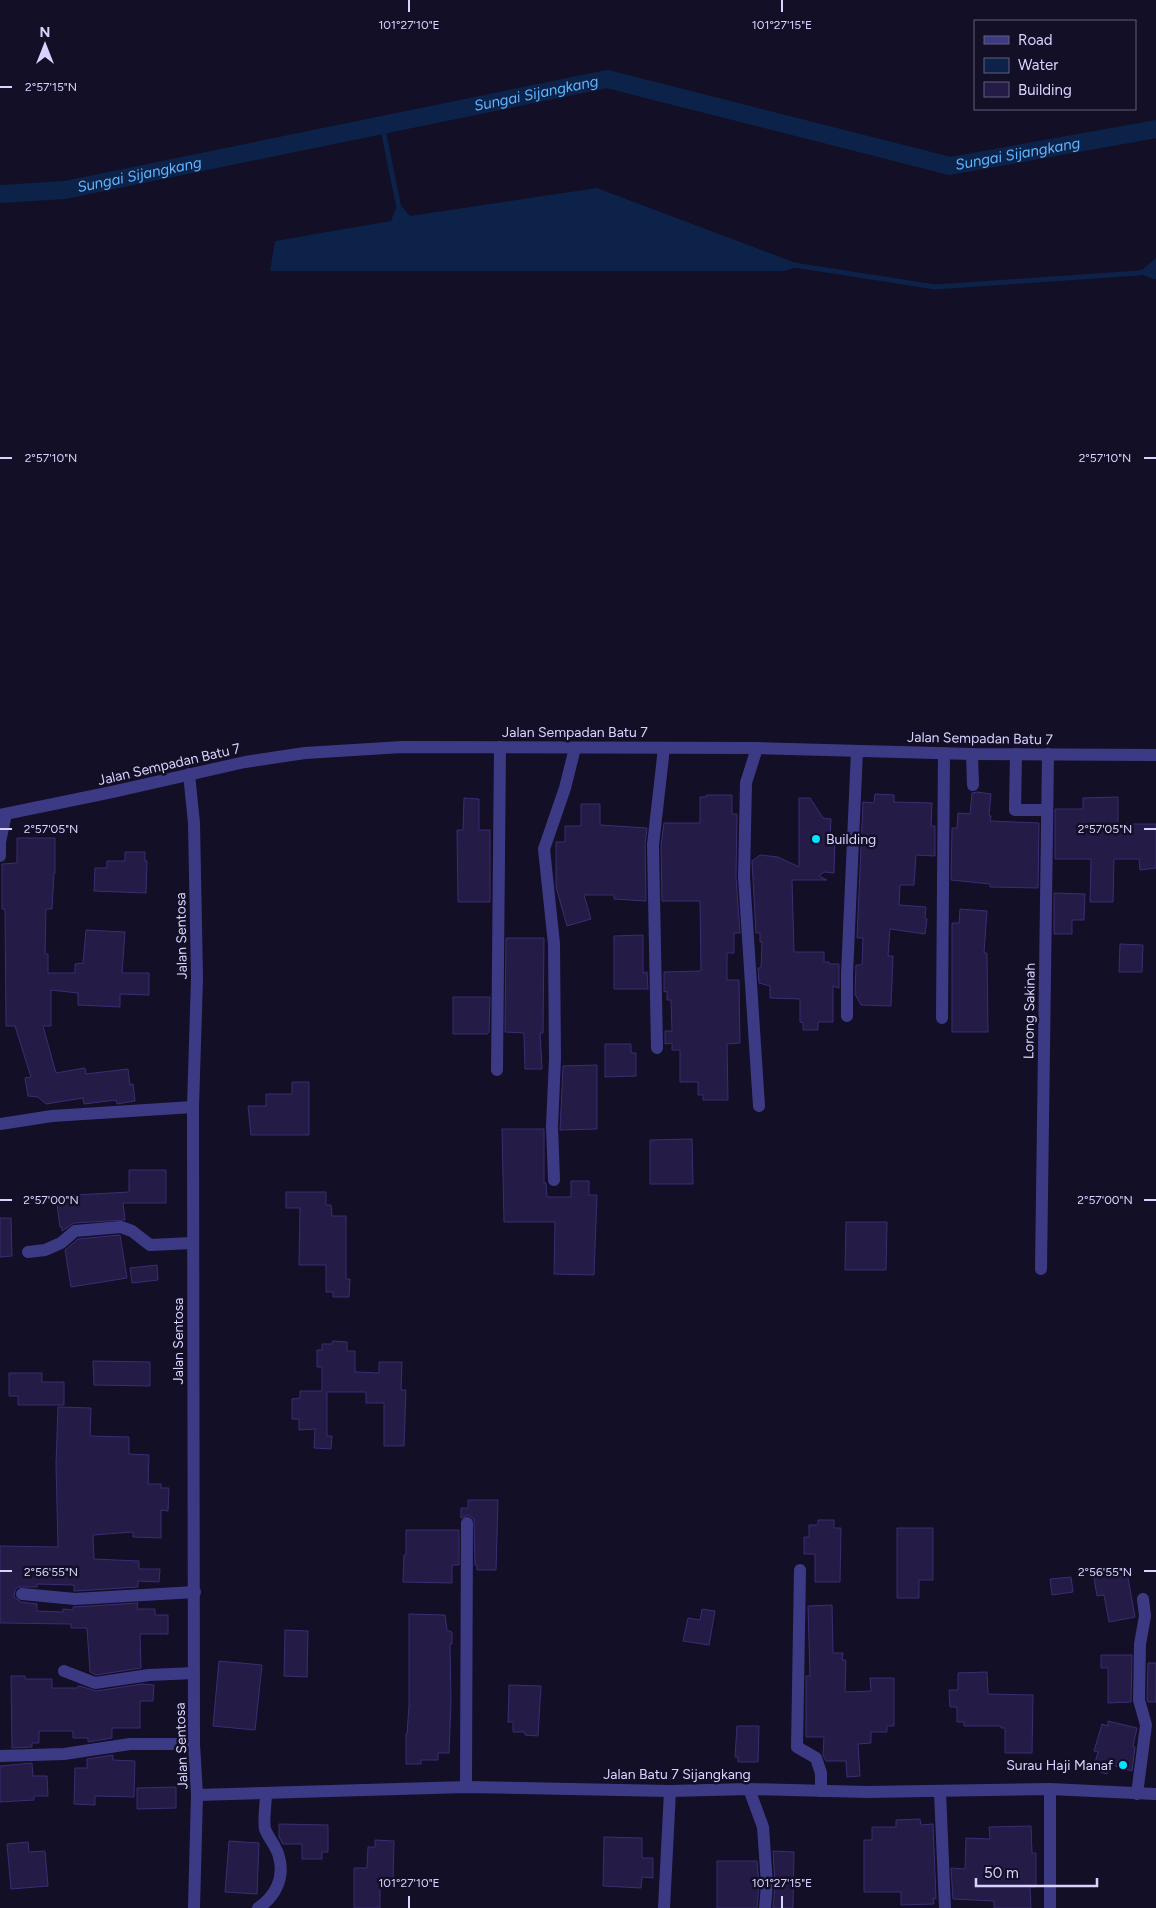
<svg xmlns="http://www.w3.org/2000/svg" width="1156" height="1908" font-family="Figtree,sans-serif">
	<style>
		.water { fill: #0c2248 }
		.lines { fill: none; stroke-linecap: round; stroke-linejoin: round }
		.stream { stroke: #0c2248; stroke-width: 5 }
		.canal { stroke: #0c2248; stroke-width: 18 }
		.building { fill: #241b47; stroke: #3b2d73 }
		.minor { stroke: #3d3a85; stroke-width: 12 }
		.ticks { fill: none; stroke: #d9d4ff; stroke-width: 2 }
		.poi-dot { fill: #00e5ff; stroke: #130f26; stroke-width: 2 }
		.labels { text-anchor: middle; stroke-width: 5; stroke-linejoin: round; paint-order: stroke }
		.street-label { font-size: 14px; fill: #d9d4ff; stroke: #130f26 }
		.poi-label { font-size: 14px; fill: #d9d4ff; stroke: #130f26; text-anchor: start }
		.water-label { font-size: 15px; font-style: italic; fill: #62b6ff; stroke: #130f26 }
		.ticks-label { font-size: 12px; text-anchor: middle; fill: #d9d4ff; stroke: #130f26; stroke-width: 5; stroke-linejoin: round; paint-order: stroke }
	</style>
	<rect width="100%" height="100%" fill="#130f26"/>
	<g class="water">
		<polygon points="597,188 801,265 785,271 270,271 275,241 391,221 398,202 410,216"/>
		<polygon points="1156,258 1156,279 1153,279 1138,273"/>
	</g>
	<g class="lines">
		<g class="stream">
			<polyline points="382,125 399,208"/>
			<polyline points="794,265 935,287 1138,273 1156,269"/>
		</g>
		<path class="canal" id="s1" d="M0,194L65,190L607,79L950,166L1156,129"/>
	</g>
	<g class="building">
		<polygon points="977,792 991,794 989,815 991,816 990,821 1039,823 1038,888 990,887 990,884 951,880 952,828 957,828 958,813 970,814 972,793"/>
		<polygon points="875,794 894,795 894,802 932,803 931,826 935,826 935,856 916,855 914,885 900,885 899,905 926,907 925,918 927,919 925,934 890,929 888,956 893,956 891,1006 861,1005 855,994 856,965 862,965 863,938 857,938 863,802 874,803"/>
		<polygon points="706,795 732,795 732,814 737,814 736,877 740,933 734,933 734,953 727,953 727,980 739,980 740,1043 727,1044 728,1100 703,1100 703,1095 698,1095 698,1082 680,1082 680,1050 672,1050 672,1043 665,1044 665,1031 672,1031 671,1000 667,1000 667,991 664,992 664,972 701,971 700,901 662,901 661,845 664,823 700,823 700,797 706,797"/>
		<polygon points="1118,797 1118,824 1156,824 1156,868 1140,870 1139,859 1114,859 1113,902 1090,902 1091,859 1055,859 1055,809 1083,809 1083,798"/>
		<polygon points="464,798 479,799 479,830 490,830 490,902 458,902 457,830 463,830"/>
		<polygon points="799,798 810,798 823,818 831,819 830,839 835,839 834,873 824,872 819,876 827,880 792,880 794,952 824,952 824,962 829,962 829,964 839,964 839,988 833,986 833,1022 818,1022 818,1030 803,1030 803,1023 800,1022 800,999 770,998 770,986 759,983 758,968 761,968 762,942 760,942 760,933 756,933 752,861 760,855 778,857 799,867"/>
		<polygon points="581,804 600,804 600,825 647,828 645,845 646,901 614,899 614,895 584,895 591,919 567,926 556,887 556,842 565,842 565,826 581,826"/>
		<polygon points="17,838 55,838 55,873 54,873 52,909 46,909 45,954 48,954 48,973 75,973 75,964 83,963 86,930 125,932 122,973 149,973 149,995 120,994 120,1007 78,1005 78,993 51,990 51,1026 43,1026 56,1073 85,1068 86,1074 128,1069 130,1085 133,1084 135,1101 117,1104 116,1100 84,1104 83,1098 46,1104 38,1097 28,1096 25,1078 31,1077 15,1026 6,1026 5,909 2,909 2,864 17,863"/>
		<polygon points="125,852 145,852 145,861 147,861 146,893 94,891 95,868 107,868 107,861 125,861"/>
		<polygon points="1054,893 1085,894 1084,920 1072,920 1072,934 1054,934"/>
		<polygon points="960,909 987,911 984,953 987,953 988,1032 952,1032 952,923 959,923"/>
		<polygon points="643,935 643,973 647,972 648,989 614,989 614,936"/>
		<polygon points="506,938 544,938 543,1033 540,1033 542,1069 525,1069 524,1033 505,1032"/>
		<polygon points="1120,944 1143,945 1142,972 1119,972"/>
		<polygon points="453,997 490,997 489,1032 487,1034 453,1034"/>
		<polygon points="605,1044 631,1044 631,1053 636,1053 636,1076 605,1077"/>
		<polygon points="597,1065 597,1129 560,1130 563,1066"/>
		<polygon points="292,1082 309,1082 309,1135 251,1135 248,1106 266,1106 266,1094 292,1094"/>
		<polygon points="502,1129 544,1129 544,1183 546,1183 547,1197 571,1197 571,1181 589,1181 589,1195 597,1195 594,1275 554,1274 555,1222 504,1222"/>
		<polygon points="692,1139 693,1184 650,1184 650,1140"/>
		<polygon points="129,1170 166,1170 166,1203 123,1203 125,1220 74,1223 62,1231 62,1227 60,1227 56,1196 129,1192"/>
		<polygon points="286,1192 326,1192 326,1205 331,1205 332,1216 346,1216 346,1279 350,1279 349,1297 333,1297 333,1292 326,1292 326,1265 299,1265 300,1208 286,1208"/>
		<polygon points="0,1218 11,1218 12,1256 0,1257"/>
		<polygon points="846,1222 887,1222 886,1270 845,1270"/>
		<polygon points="120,1235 127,1278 71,1287 65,1250 78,1239"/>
		<polygon points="157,1265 158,1280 132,1283 130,1268"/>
		<polygon points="333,1341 347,1342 347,1351 355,1351 355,1372 379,1373 379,1362 402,1362 401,1390 406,1390 404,1446 384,1446 384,1403 366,1403 366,1392 327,1392 327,1436 332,1436 331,1449 314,1448 315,1429 299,1430 299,1419 292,1419 292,1399 300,1398 300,1391 322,1391 322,1367 317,1367 317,1350 322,1350 322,1344 332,1344"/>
		<polygon points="93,1361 150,1362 150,1386 94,1385"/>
		<polygon points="9,1373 42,1373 42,1382 64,1382 64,1405 18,1405 18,1396 9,1396"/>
		<polygon points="58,1407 91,1408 90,1436 129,1437 129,1454 149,1455 148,1484 161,1484 161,1488 169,1488 168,1511 161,1510 161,1538 133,1537 133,1532 93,1535 94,1559 139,1561 139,1569 160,1569 159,1582 138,1581 138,1587 75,1591 74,1591 74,1585 37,1584 37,1587 18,1587 15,1590 14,1597 21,1602 37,1604 37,1611 63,1612 63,1609 73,1610 73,1607 138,1603 137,1609 155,1609 155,1615 168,1615 168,1634 140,1634 141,1668 96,1675 90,1672 87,1628 71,1628 71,1624 0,1623 0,1546 58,1547 56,1464"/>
		<polygon points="468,1500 498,1500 496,1570 477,1570 477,1565 475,1565 474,1519 468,1515 461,1518 461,1508 468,1508"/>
		<polygon points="818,1520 834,1520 834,1528 841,1528 840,1582 815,1582 815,1554 804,1554 804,1537 809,1537 809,1525 818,1525"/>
		<polygon points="897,1528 933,1528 933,1580 919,1580 919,1598 897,1598"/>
		<polygon points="406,1530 459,1530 459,1565 452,1565 452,1583 403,1582 404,1555 406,1555"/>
		<polygon points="1127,1572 1135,1617 1109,1622 1104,1595 1097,1596 1094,1578"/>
		<polygon points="1071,1577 1073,1592 1052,1595 1050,1579"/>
		<polygon points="832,1605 833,1653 843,1653 842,1660 846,1660 845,1692 871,1691 870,1678 894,1678 894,1726 887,1726 887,1732 871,1732 871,1743 858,1744 860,1776 847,1777 846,1761 826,1761 823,1755 824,1737 806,1737 806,1676 810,1676 808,1606"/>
		<polygon points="702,1609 715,1611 709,1645 683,1641 688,1618 700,1620"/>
		<polygon points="409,1614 445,1615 447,1630 452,1632 452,1644 450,1644 451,1702 449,1753 438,1753 438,1760 421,1760 421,1764 406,1764 406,1734 407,1734 409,1705"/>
		<polygon points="285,1630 308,1631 307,1677 284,1676"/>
		<polygon points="1101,1655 1132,1655 1131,1702 1108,1703 1108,1668 1101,1668"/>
		<polygon points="219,1661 262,1665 255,1730 213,1726"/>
		<polygon points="1148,1663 1156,1663 1156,1702 1148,1702 1147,1699"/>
		<polygon points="987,1672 988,1694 1033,1695 1032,1753 1005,1753 1005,1728 1001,1728 1001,1726 964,1726 964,1722 957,1722 957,1707 950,1707 949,1690 958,1690 958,1673"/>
		<polygon points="11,1676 25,1676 25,1679 52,1679 52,1688 78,1688 78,1686 80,1686 96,1691 142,1684 154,1685 153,1701 140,1701 140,1728 112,1728 112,1738 88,1742 88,1738 73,1738 73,1731 39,1731 39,1743 32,1743 32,1747 12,1748"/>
		<polygon points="509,1685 541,1686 538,1736 525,1735 525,1732 513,1732 513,1722 508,1722"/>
		<polygon points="1108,1721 1137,1728 1133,1746 1135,1747 1132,1771 1109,1764 1107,1774 1093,1770 1098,1752 1094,1751 1102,1724 1108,1726"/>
		<polygon points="737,1726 759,1726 758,1762 738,1762 738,1757 735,1757"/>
		<polygon points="113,1755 113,1760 135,1761 134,1797 95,1796 95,1805 74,1804 75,1768 87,1768 87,1759"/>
		<polygon points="32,1763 33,1776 47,1776 48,1796 34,1796 34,1800 0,1802 0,1766"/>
		<polygon points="176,1787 176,1808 137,1809 137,1788"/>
		<polygon points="920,1819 921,1825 933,1824 936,1899 933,1898 934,1904 901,1905 901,1892 864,1892 864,1840 872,1840 872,1827 896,1827 896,1820"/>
		<polygon points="279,1824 328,1825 328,1852 322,1852 322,1859 302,1859 302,1844 283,1844 279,1837"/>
		<polygon points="1031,1826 1032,1853 1036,1853 1036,1887 1030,1887 1031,1908 994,1908 994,1901 953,1899 951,1868 965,1869 966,1838 990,1839 989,1827"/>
		<polygon points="604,1837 642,1838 642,1858 653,1858 653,1878 642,1877 641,1888 603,1886"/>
		<polygon points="375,1840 394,1841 393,1881 380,1881 380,1908 354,1908 354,1868 367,1868 368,1847 375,1847"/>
		<polygon points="229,1841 259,1843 257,1894 225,1892"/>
		<polygon points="28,1842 29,1852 45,1851 48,1886 11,1889 7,1844"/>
		<polygon points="773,1851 794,1852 793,1908 773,1908 775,1884"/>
		<polygon points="717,1861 757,1861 759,1884 757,1908 717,1908"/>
	</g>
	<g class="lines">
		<g class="minor">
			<polyline points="757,748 746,783 744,877 759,1106"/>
			<polyline points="972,754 973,785"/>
			<polyline points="1016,754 1015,810 1046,810"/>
			<polyline points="189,774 194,823 197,978 193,1107 194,1744 197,1795 194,1908"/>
			<polyline points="0,815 112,792 245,762 305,753 402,747 757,748 972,754 1156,755"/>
			<polyline points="0,856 0,842 6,814"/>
			<polyline points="847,1016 847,974 857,751"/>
			<polyline points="942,1018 944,753"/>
			<polyline points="657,1048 653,845 664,748"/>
			<polyline points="497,1070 500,747"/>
			<polyline points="0,1124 52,1116 193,1107"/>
			<polyline points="554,1180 552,1126 555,1059 554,944 544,849 565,788 575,748"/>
			<polyline points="28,1252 45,1250 61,1243 75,1231 121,1227 132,1231 150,1245 192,1243"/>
			<polyline points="1041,1269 1048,754"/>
			<polyline points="800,1570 797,1747 816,1758 821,1773 821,1791"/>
			<polyline points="22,1594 75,1599 195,1592"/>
			<polyline points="64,1671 95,1683 149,1675 194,1673"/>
			<polyline points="0,1756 64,1754 130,1744 194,1744"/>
			<polyline points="466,1787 467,1523"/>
			<polyline points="749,1789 763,1827 767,1884 765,1908"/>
			<polyline points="1050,1789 1050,1908"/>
			<polyline points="940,1792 945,1908"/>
			<polyline points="1137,1794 1146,1725 1139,1700 1140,1644 1145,1616 1143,1599"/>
			<polyline points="197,1795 466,1787 670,1791 749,1789 867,1792 1050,1789 1156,1794"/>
			<path d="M258,1908C275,1897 285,1878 279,1857C277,1847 269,1839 265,1829C263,1821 266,1803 266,1793"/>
			<polyline points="664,1908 670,1791"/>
		</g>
	</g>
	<path class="ticks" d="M409,0V12M782,0V12M0,87H12M0,458H12M1144,458H1156M0,829H12M1144,829H1156M0,1200H12M1144,1200H1156M0,1571H12M1144,1571H1156M409,1896V1908M782,1896V1908"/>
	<g class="poi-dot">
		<circle cx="816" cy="839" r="5"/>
		<circle cx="1123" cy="1765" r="5"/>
	</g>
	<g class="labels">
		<g class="street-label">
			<text x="575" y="737">Jalan Sempadan Batu 7</text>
			<text transform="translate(980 738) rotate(1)" y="5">Jalan Sempadan Batu 7</text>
			<text transform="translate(169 764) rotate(-13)" y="5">Jalan Sempadan Batu 7</text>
			<text transform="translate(181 936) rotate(-91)" y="5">Jalan Sentosa</text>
			<text transform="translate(1029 1011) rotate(-89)" y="5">Lorong Sakinah</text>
			<text transform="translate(178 1341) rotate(-90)" y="5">Jalan Sentosa</text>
			<text transform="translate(181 1746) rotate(-92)" y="5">Jalan Sentosa</text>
			<text x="677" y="1779">Jalan Batu 7 Sijangkang</text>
		</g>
		<g class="poi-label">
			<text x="826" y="844">Building</text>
			<text x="1113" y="1770" text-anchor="end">Surau Haji Manaf</text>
		</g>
		<g class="water-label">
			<text dy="5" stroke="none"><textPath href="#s1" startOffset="546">Sungai Sijangkang</textPath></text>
			<text dy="5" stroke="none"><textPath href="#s1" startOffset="1041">Sungai Sijangkang</textPath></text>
			<text dy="5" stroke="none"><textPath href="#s1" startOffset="141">Sungai Sijangkang</textPath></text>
		</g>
	</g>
	<g class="ticks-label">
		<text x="409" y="29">101°27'10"E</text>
		<text x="782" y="29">101°27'15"E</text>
		<text x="51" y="91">2°57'15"N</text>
		<text x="51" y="462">2°57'10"N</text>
		<text x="1105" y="462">2°57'10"N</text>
		<text x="51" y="833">2°57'05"N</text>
		<text x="1105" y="833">2°57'05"N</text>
		<text x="51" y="1204">2°57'00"N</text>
		<text x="1105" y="1204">2°57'00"N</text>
		<text x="51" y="1576">2°56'55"N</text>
		<text x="1105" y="1576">2°56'55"N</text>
		<text x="409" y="1887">101°27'10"E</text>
		<text x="782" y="1887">101°27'15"E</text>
	</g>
	<rect x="974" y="20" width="162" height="90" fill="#130f26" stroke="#625e7d"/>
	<rect x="984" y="36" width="25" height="8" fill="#3d3a85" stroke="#625e7d"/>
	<text x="1018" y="45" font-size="15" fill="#d9d4ff">Road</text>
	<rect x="984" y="58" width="25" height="15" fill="#0c2248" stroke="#625e7d"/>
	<text x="1018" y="70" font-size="15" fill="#d9d4ff">Water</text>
	<rect x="984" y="82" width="25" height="15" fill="#241b47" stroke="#625e7d"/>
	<text x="1018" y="95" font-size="15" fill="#d9d4ff">Building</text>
	<g transform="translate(45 45)" stroke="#130f26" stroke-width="4" paint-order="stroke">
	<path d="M0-4L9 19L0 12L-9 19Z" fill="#d9d4ff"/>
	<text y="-8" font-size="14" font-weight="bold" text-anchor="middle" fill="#d9d4ff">N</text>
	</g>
	<path d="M976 1878v8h121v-8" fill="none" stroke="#d9d4ff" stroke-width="2.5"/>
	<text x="984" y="1878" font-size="15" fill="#d9d4ff" stroke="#130f26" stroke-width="4" paint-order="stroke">50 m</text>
</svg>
